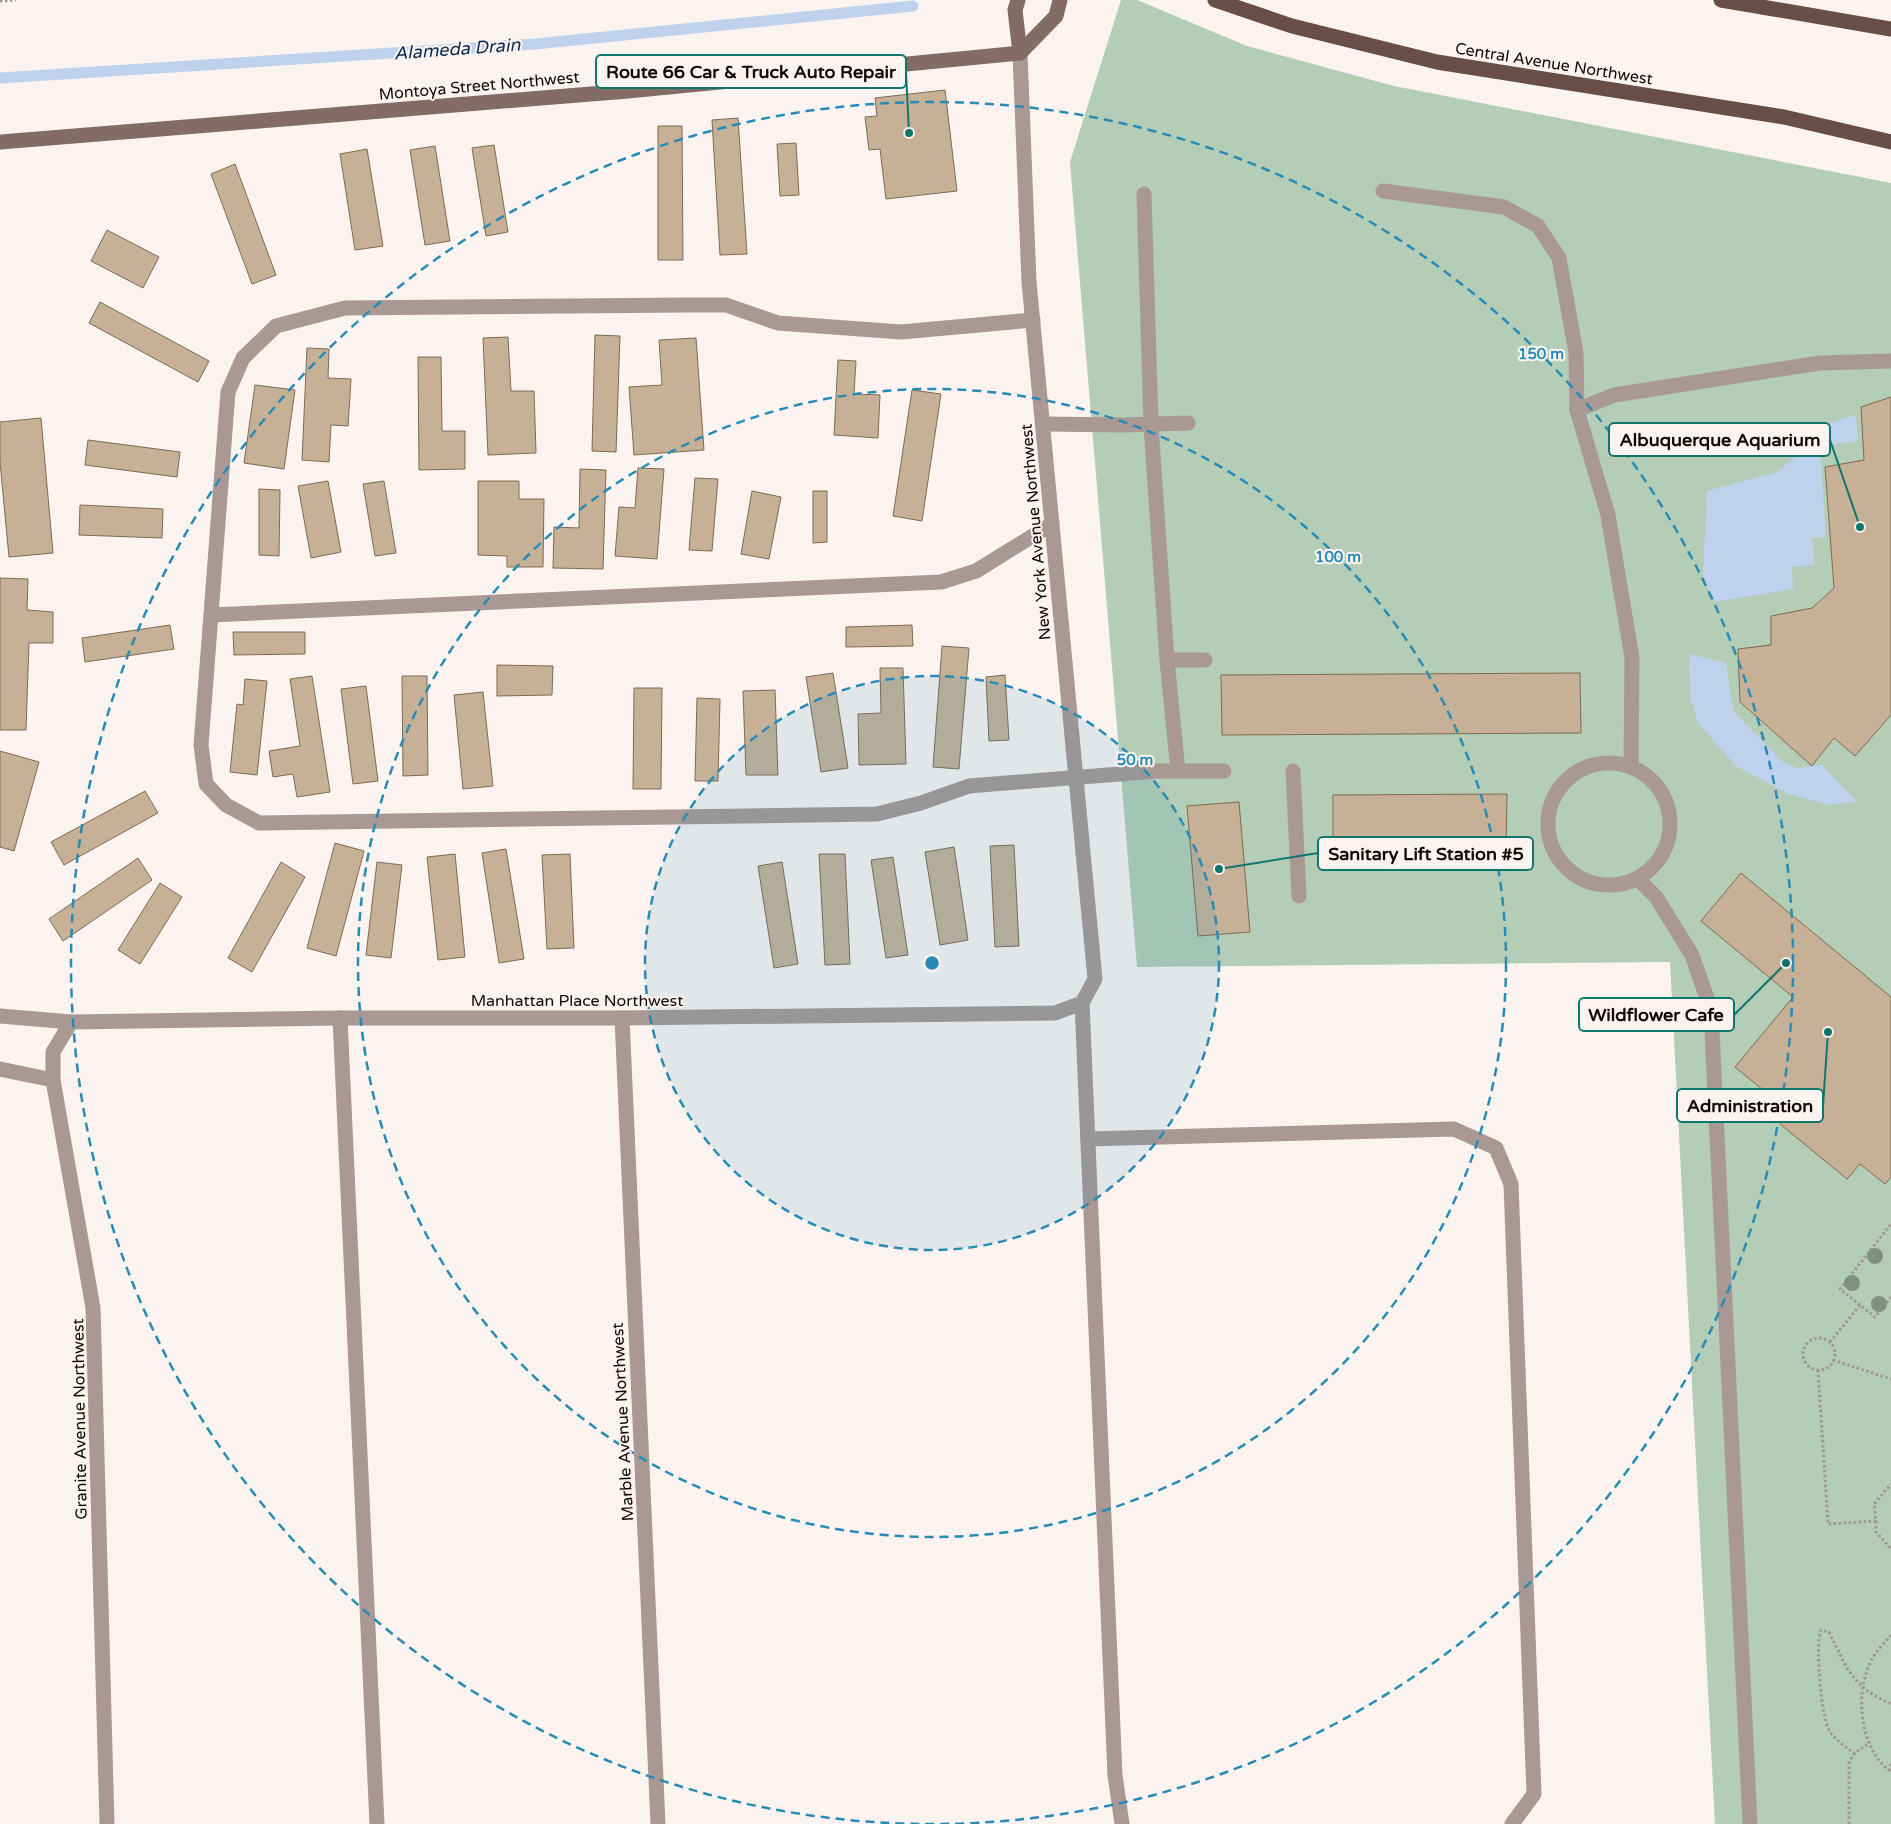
<svg xmlns="http://www.w3.org/2000/svg" width="1891" height="1824" font-family="'Varela Round',sans-serif">
	<style>
		.green { fill: #b3cdb7 }
		.water { fill: #bed2ed }
		.lines { fill: none; stroke-linecap: round; stroke-linejoin: round }
		.stream { stroke: #bed2ed; stroke-width: 11 }
		.building { fill: #c6b197; stroke: #7f6a50 }
		.path { stroke: #a09794; stroke-width: 3; stroke-dasharray: 2.5 2.5; stroke-linecap: butt }
		.lane { stroke: #a99894; stroke-width: 15 }
		.street { stroke: #a99894; stroke-width: 15 }
		.secondary { stroke: #836c66; stroke-width: 15 }
		.primary { stroke: #694d47; stroke-width: 15 }
		.tree { fill: #7e927f }
		.ring { fill: none; stroke: #288bb5; stroke-width: 2.5; stroke-dasharray: 9 6 }
		.labels { text-anchor: middle; stroke-width: 4; stroke-linejoin: round; paint-order: stroke }
		.street-label { font-size: 16px; fill: #140805; stroke: #fbf3f0 }
		.water-label { font-size: 18px; font-style: italic; fill: #0c294c; stroke: #fbf3f0 }
		.centre { fill: #288bb5; stroke: #fbf3f0; stroke-width: 2.5 }
		.ring-label { font-size: 15px; text-anchor: middle; font-weight: bold; fill: #288bb5; stroke: #fbf3f0; stroke-width: 4; stroke-linejoin: round; paint-order: stroke }
		.leader { fill: none; stroke: #0f766e; stroke-width: 2 }
		.callout-dot { fill: #0f766e; stroke: #fbf3f0; stroke-width: 2 }
		.callout { fill: #fbf3f0; stroke: #0f766e; stroke-width: 2 }
		.callout-label { font-size: 18px; text-anchor: middle; font-weight: bold; fill: #140805 }
	</style>
	<rect width="100%" height="100%" fill="#fbf3f0"/>
	<polygon class="green" points="1121,0 1137,0 1247,46 1394,86 1891,183 1891,1824 1715,1824 1670,962 1137,967 1070,162"/>
	<g class="water">
		<polygon points="1856,415 1858,441 1820,447 1826,537 1812,538 1814,565 1792,567 1793,589 1714,602 1703,575 1707,491 1777,472 1794,458 1801,432"/>
		<polygon points="1689,654 1726,663 1733,711 1783,762 1797,768 1822,765 1857,802 1828,805 1786,793 1736,766 1698,723 1690,695"/>
	</g>
	<g class="lines">
		<polyline class="stream" points="0,78 535,44 913,6"/>
	</g>
	<g class="building">
		<polygon points="945,90 957,191 886,199 880,149 869,150 865,117 877,116 875,98"/>
		<polygon points="738,118 747,254 720,255 712,120"/>
		<polygon points="658,126 682,126 683,260 658,260"/>
		<polygon points="796,143 799,195 780,196 777,144"/>
		<polygon points="494,145 508,232 486,236 472,148"/>
		<polygon points="435,146 450,241 425,245 410,150"/>
		<polygon points="367,149 383,246 355,250 340,154"/>
		<polygon points="235,164 276,275 252,284 211,174"/>
		<polygon points="107,230 159,257 143,288 91,261"/>
		<polygon points="100,302 209,361 198,382 89,323"/>
		<polygon points="595,335 620,336 616,452 592,451"/>
		<polygon points="508,337 511,391 534,391 536,453 488,455 483,338"/>
		<polygon points="696,338 704,450 634,455 629,387 662,385 659,340"/>
		<polygon points="307,348 329,349 328,378 351,379 348,426 331,425 329,462 302,460"/>
		<polygon points="418,357 441,357 442,431 465,431 465,469 419,470"/>
		<polygon points="838,360 856,361 854,394 880,395 878,438 834,435"/>
		<polygon points="255,385 295,390 284,469 244,463"/>
		<polygon points="912,390 941,394 922,521 893,516"/>
		<polygon points="1891,397 1891,715 1855,756 1834,738 1812,766 1740,702 1738,649 1771,645 1771,616 1812,608 1834,588 1825,467 1864,460 1861,407"/>
		<polygon points="41,418 53,553 9,557 0,462 0,422"/>
		<polygon points="88,440 180,452 177,477 85,465"/>
		<polygon points="638,468 664,469 657,559 615,556 619,507 635,508"/>
		<polygon points="580,469 606,470 603,569 553,568 554,527 579,528"/>
		<polygon points="695,478 718,479 712,551 689,550"/>
		<polygon points="328,481 341,552 311,558 298,486"/>
		<polygon points="384,481 396,553 375,556 363,484"/>
		<polygon points="478,481 519,481 519,499 544,499 543,567 507,567 507,556 478,555"/>
		<polygon points="259,489 280,490 279,556 259,555"/>
		<polygon points="752,491 781,497 769,559 741,554"/>
		<polygon points="813,491 827,491 827,542 813,543"/>
		<polygon points="80,505 163,509 162,538 79,535"/>
		<polygon points="0,578 28,579 27,610 53,612 53,643 29,643 26,730 0,730"/>
		<polygon points="170,625 174,649 85,662 82,638"/>
		<polygon points="912,625 913,646 846,647 846,627"/>
		<polygon points="233,632 305,632 305,654 234,655"/>
		<polygon points="942,646 969,648 959,769 933,767"/>
		<polygon points="497,665 553,666 552,695 497,696"/>
		<polygon points="880,668 903,668 906,764 859,765 858,714 881,713"/>
		<polygon points="833,673 848,768 821,772 806,677"/>
		<polygon points="1580,673 1581,733 1222,735 1221,675"/>
		<polygon points="1005,675 1009,740 989,741 986,677"/>
		<polygon points="312,676 330,792 297,797 293,774 273,777 269,751 300,746 290,679"/>
		<polygon points="402,676 427,676 428,775 403,776"/>
		<polygon points="245,679 267,681 257,775 230,772 237,704 243,705"/>
		<polygon points="366,686 378,781 353,784 341,689"/>
		<polygon points="634,688 662,688 661,789 633,789"/>
		<polygon points="775,690 778,775 746,775 743,691"/>
		<polygon points="483,692 493,786 463,789 454,695"/>
		<polygon points="697,698 720,699 718,781 695,781"/>
		<polygon points="0,751 39,762 14,851 0,847"/>
		<polygon points="145,791 158,813 64,865 51,842"/>
		<polygon points="1507,794 1506,851 1333,852 1333,795"/>
		<polygon points="1239,802 1250,932 1198,936 1187,806"/>
		<polygon points="335,843 364,851 336,956 307,948"/>
		<polygon points="1014,845 1019,946 995,947 990,846"/>
		<polygon points="954,847 968,940 940,945 925,852"/>
		<polygon points="506,849 524,959 499,963 482,853"/>
		<polygon points="455,854 465,957 438,960 427,857"/>
		<polygon points="570,854 574,948 547,949 542,855"/>
		<polygon points="819,854 845,854 850,964 825,965"/>
		<polygon points="893,857 908,955 886,958 871,860"/>
		<polygon points="138,858 152,880 63,941 49,919"/>
		<polygon points="281,862 305,877 252,972 228,958"/>
		<polygon points="377,862 402,865 391,958 366,955"/>
		<polygon points="782,862 798,964 774,968 758,866"/>
		<polygon points="1741,873 1891,997 1891,1177 1885,1184 1860,1164 1847,1179 1780,1124 1790,1112 1735,1067 1793,997 1701,921"/>
		<polygon points="160,883 182,897 140,964 118,950"/>
	</g>
	<g class="lines">
		<g class="path">
			<polyline points="0,1 16,0"/>
			<polyline points="1860,1305 1840,1289 1891,1224"/>
			<circle cx="1819" cy="1354" r="16"/>
			<polyline points="1830,1342 1860,1305 1875,1317 1891,1297"/>
			<polyline points="1833,1360 1891,1379"/>
			<polyline points="1818,1370 1828,1524 1876,1521 1874,1504 1891,1484"/>
			<polyline points="1876,1521 1876,1532 1891,1549"/>
			<path d="M1891,1635C1885,1642 1876,1651 1872,1659C1854,1693 1859,1748 1891,1772"/>
			<path d="M1855,1754C1846,1747 1835,1740 1829,1730C1821,1716 1815,1644 1821,1630L1829,1632C1847,1668 1851,1686 1891,1704"/>
			<polyline points="1889,1771 1891,1763"/>
			<path d="M1849,1824V1764C1852,1754 1859,1749 1869,1744"/>
		</g>
		<g class="lane">
			<polyline points="1383,191 1504,207 1538,226 1559,258 1576,353 1577,410 1608,515 1632,658 1631,767"/>
			<polyline points="1144,194 1151,425 1167,660 1178,771"/>
			<polyline points="1033,320 901,332 778,323 726,305 689,305 345,308 276,326 243,358 228,392 201,745 206,784 226,805 259,823 877,814 921,803 969,786 1157,771 1224,771"/>
			<polyline points="1577,410 1614,395 1820,363 1891,361"/>
			<polyline points="1043,424 1124,425 1188,423"/>
			<polyline points="211,615 941,582 976,571 1052,524"/>
			<polyline points="1167,660 1205,660"/>
			<circle cx="1609" cy="824" r="61"/>
			<polyline points="1293,771 1299,896"/>
			<polyline points="1638,879 1656,897 1692,955 1711,1010 1750,1824"/>
			<polyline points="1082,1003 1115,1775 1122,1824"/>
			<polyline points="340,1018 377,1824"/>
			<polyline points="1088,1139 1454,1129 1496,1148 1511,1184 1534,1794 1512,1824"/>
		</g>
		<g class="street">
			<polyline points="0,1016 71,1022 340,1018 622,1018 1055,1013 1082,1003 1095,979 1029,282 1020,53"/>
			<polyline points="622,1018 658,1824"/>
			<polyline points="71,1022 53,1052 53,1080 93,1308 107,1824"/>
			<polyline points="0,1069 53,1080"/>
		</g>
		<g class="secondary">
			<polyline points="1018,0 1015,10 1020,53"/>
			<polyline points="1020,53 1056,16 1060,0"/>
			<polyline points="0,142 628,91 1020,53"/>
		</g>
		<g class="primary">
			<polyline points="1215,0 1292,26 1437,62 1784,117 1891,142"/>
			<polyline points="1721,0 1891,29"/>
		</g>
	</g>
	<g class="tree">
		<circle cx="1875" cy="1256" r="8"/>
		<circle cx="1852" cy="1283" r="8"/>
		<circle cx="1879" cy="1304" r="8"/>
	</g>
	<circle cx="932" cy="963" r="287" fill="#288bb5" fill-opacity=".12"/>
	<g class="ring">
		<circle cx="932" cy="963" r="287"/>
		<circle cx="932" cy="963" r="574"/>
		<circle cx="932" cy="963" r="861"/>
	</g>
	<g class="labels">
		<g class="street-label">
			<text transform="translate(1554 63) rotate(9)" y="6">Central Avenue Northwest</text>
			<text transform="translate(479 85) rotate(-5)" y="6">Montoya Street Northwest</text>
			<text transform="translate(1035 532) rotate(-95)" y="6">New York Avenue Northwest</text>
			<text x="577" y="1006">Manhattan Place Northwest</text>
			<text transform="translate(79 1419) rotate(-91)" y="6">Granite Avenue Northwest</text>
			<text transform="translate(622 1422) rotate(-93)" y="6">Marble Avenue Northwest</text>
		</g>
		<g class="water-label">
			<text transform="translate(457 49) rotate(-4)" y="6">Alameda Drain</text>
		</g>
	</g>
	<circle cx="932" cy="963" r="8" class="centre"/>
	<g class="ring-label">
		<text x="1541" y="359">150 m</text>
		<text x="1338" y="562">100 m</text>
		<text x="1135" y="765">50 m</text>
	</g>
	<path class="leader" d="M909 133L906 72M1860 527L1830 440M1219 869L1318 853M1786 963L1734 1015M1828 1032L1823 1106"/>
	<g class="callout-dot">
		<circle cx="909" cy="133" r="5"/>
		<circle cx="1860" cy="527" r="5"/>
		<circle cx="1219" cy="869" r="5"/>
		<circle cx="1786" cy="963" r="5"/>
		<circle cx="1828" cy="1032" r="5"/>
	</g>
	<g class="callout">
		<rect x="596" y="55" width="310" height="33" rx="5"/>
		<rect x="1609" y="423" width="221" height="33" rx="5"/>
		<rect x="1318" y="837" width="215" height="33" rx="5"/>
		<rect x="1579" y="998" width="155" height="33" rx="5"/>
		<rect x="1677" y="1089" width="146" height="33" rx="5"/>
	</g>
	<g class="callout-label">
		<text x="751" y="78">Route 66 Car &amp; Truck Auto Repair</text>
		<text x="1720" y="446">Albuquerque Aquarium</text>
		<text x="1426" y="860">Sanitary Lift Station #5</text>
		<text x="1656" y="1021">Wildflower Cafe</text>
		<text x="1750" y="1112">Administration</text>
	</g>
</svg>
